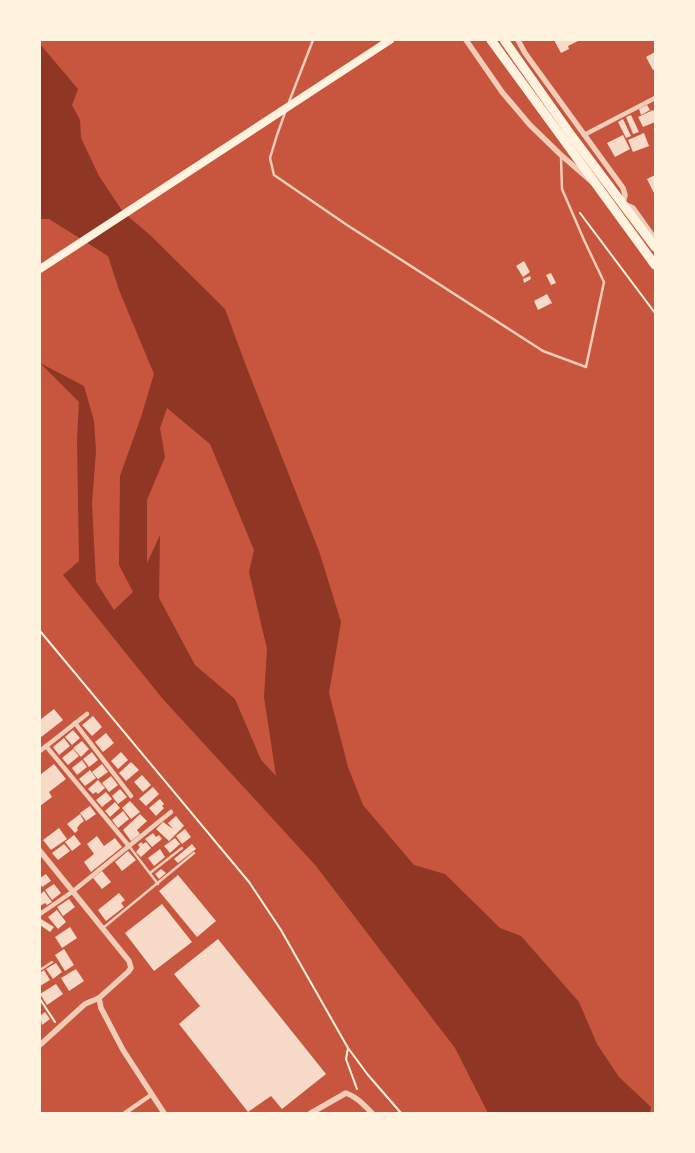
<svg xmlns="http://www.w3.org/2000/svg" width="695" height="1153" font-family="Cabin,sans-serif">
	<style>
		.water { fill: #8f3625; fill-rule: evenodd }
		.building { fill: #f7dbc8 }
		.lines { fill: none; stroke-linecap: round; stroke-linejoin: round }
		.path { stroke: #fff3e0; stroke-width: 2 }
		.service { stroke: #f1ccb7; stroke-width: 2.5 }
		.minor { stroke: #f1ccb7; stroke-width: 4.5 }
		.tertiary { stroke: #f1ccb7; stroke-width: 5.5 }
		.primary { stroke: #fff3e0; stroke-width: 8 }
		.motorway { stroke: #fff3e0; stroke-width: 9 }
	</style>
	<rect width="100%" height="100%" fill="#c8553d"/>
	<path class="water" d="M40,44L78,89L72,105L80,120L81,138L99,176L123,212L150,235L225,309L248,371L319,551L341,622L329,693L348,767L363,805L414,865L445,874L500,928L521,936L579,1002L597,1044L619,1077L651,1107L650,1113H488L455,1048L316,866L162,698L63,575L79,561L77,439L79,402L40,363L84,386L94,421L96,451L92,504L96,582L114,610L133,592L119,565L120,476L141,417L154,374L119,290L108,256L49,219H40ZM167,408L210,444L254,550L249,572L267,649L264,697L276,776L261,760L235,699L195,665L159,598L160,535L147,563V500L165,457L160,428Z"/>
	<g class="building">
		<polygon points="554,40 580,40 568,46 569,49 561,53"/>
		<polygon points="655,52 655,69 653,70 646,57"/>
		<polygon points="647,105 650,110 641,115 639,109"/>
		<polygon points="653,110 655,113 655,122 643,127 638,117"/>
		<polygon points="631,115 639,132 633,134 626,117"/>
		<polygon points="623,119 631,136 626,138 618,122"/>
		<polygon points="644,133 649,146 633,152 628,140"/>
		<polygon points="623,135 630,149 615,157 607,143"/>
		<polygon points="655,175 655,195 647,179"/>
		<polygon points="524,261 530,272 523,277 516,266"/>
		<polygon points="551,273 556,283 551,285 546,275"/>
		<polygon points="530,276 531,279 524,283 523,279"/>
		<polygon points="547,294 552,303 538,310 534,301"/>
		<polygon points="54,709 63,720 40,738 40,720"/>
		<polygon points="93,716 102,727 92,736 82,725"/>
		<polygon points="73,730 80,738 72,745 65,737"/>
		<polygon points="106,733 114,743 103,752 95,742"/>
		<polygon points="64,738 70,746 59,755 53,747"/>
		<polygon points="82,741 89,749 81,757 73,748"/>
		<polygon points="73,749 79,756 68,765 62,758"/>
		<polygon points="92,752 98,760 89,767 83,759"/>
		<polygon points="121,752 128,760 118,769 111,761"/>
		<polygon points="82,760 87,767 77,775 72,768"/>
		<polygon points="131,762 139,770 126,781 119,773"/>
		<polygon points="54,764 66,779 49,792 52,797 40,806 40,775"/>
		<polygon points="102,764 108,772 98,779 92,772"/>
		<polygon points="90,770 96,778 85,786 79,779"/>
		<polygon points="142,775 151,785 143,792 134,782"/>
		<polygon points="111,776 118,785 109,792 102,783"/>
		<polygon points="98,780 105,788 98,794 96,792 93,794 88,789"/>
		<polygon points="153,787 159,794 146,806 139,799"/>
		<polygon points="120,789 127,797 118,804 112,796"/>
		<polygon points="106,792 112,799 102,807 96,800"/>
		<polygon points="160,799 164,804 162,806 164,808 156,816 149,808"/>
		<polygon points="130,801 140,812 131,819 122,808"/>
		<polygon points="115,802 120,808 110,817 105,811"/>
		<polygon points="90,806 96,814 86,821 80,813"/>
		<polygon points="123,811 129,819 118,828 112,820"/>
		<polygon points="80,814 84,821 80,824 77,828 78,830 75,833 67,824"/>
		<polygon points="140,814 147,821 137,830 140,834 131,841 123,830"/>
		<polygon points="176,816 184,826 169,841 156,829 163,822 173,829 168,823"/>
		<polygon points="59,828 67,839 51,850 43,840"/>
		<polygon points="185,829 191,837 182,844 176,836"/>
		<polygon points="153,833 156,837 159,835 162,839 152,847 145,839"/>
		<polygon points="74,835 81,844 72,851 65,842"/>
		<polygon points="97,836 104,846 115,838 122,847 91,872 84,862 94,854 87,844"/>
		<polygon points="175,838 180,844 170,853 164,846"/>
		<polygon points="141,842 143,844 146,842 151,848 141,857 136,852 140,847 138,845"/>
		<polygon points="64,844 70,851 58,860 52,853"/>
		<polygon points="192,844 196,849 178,863 174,859"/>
		<polygon points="160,849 165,857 154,866 148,858"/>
		<polygon points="128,851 136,860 122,871 115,862"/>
		<polygon points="161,869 166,873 159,879 155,874"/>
		<polygon points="102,871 111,882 102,889 93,878"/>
		<polygon points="46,874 51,881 42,887 40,883 40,878"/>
		<polygon points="178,875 216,921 197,937 159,891"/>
		<polygon points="54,884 61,893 52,900 45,890"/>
		<polygon points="44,891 52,902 47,905 45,903 40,906 40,895"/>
		<polygon points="119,893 125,900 121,903 124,907 106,921 98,910"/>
		<polygon points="69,899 75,907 63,916 57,907"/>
		<polygon points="162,904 192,942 154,971 125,933"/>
		<polygon points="57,910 66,922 58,929 48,917"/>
		<polygon points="41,919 54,927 50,932 40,925"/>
		<polygon points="70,927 77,938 62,948 55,937"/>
		<polygon points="218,939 326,1074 282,1109 271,1096 248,1112 179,1024 200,1006 174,974"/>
		<polygon points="64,949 74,965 65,971 55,955"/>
		<polygon points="56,963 62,972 53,979 46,969"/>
		<polygon points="76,969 84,981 69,991 61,978"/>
		<polygon points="44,970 50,980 40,986 40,973"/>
		<polygon points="56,984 63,994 47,1005 40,994"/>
		<polygon points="45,1012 50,1019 42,1025 40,1016"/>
	</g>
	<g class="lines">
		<g class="path">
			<polyline points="580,213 655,313"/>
			<polyline points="40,631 249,882 281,930 348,1048 368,1075 401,1113"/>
			<polyline points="40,999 55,1022"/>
			<polyline points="348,1048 346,1059 357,1089"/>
		</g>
		<g class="service">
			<polyline points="289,102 313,40"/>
			<polyline points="286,110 277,135 270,158 274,175 347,225 543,351 586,367 604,282 584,240 562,189 561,157"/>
			<polyline points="129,846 158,884"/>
			<polyline points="150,873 182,848"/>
			<polyline points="103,928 194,853"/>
			<polyline points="40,970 52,962"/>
		</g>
		<g class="minor">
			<polyline points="584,135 655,98"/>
			<polyline points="75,723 131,796"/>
			<polyline points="46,746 129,846"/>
			<polyline points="40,751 87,714"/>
			<polyline points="40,914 72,892 171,812"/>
			<polyline points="125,1113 151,1095"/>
		</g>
		<g class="tertiary">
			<polyline points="466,40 502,92 530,125 561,155 592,182"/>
			<polyline points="518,40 525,53 623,188 625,195 623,203"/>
			<polyline points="624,204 633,208 655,239"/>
			<polyline points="40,851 129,961 131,968 128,972 99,998 101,1008 123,1050 164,1113"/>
			<polyline points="40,1045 85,1004 99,998"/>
			<path d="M311,1113L346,1093C357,1097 364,1105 372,1113"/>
		</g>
		<polyline class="primary" points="40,269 390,40"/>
		<g class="motorway">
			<polyline points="491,40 655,265"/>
			<polyline points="504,40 571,135 655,247"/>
		</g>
	</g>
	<rect width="695" height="1153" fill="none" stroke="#fff3e0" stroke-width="82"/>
</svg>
